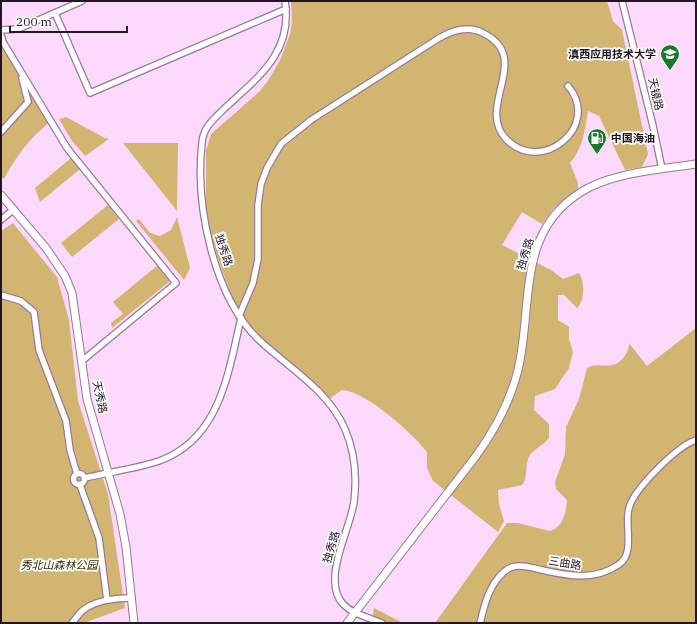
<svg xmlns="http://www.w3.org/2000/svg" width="697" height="624" font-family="'IBM Plex Serif','Noto Sans SC',serif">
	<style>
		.green { fill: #d3b572 }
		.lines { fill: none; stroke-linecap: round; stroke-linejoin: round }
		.minor-casing { stroke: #979; stroke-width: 8 }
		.major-casing { stroke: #979; stroke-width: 9 }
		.minor { stroke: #fff; stroke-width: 5.5 }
		.major { stroke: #fff; stroke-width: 7 }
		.labels { text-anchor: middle; stroke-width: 3.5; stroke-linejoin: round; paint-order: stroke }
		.poi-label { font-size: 11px; font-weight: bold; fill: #231624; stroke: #fff; text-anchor: end }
		.street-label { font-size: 11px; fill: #231624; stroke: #fff }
		.park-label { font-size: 11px; font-style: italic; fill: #3b2b00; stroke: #fff }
	</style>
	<rect width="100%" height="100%" fill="#fed9fe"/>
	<g class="green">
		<path d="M291,1H607L613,21L622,30L648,154L642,167L625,170L599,116L588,111C585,130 583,148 570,163L578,183V189L554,208L542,224L522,212L502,245L551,270L563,279L579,273C585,282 585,301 577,308L564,295H558V320L569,327V339L573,352L569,368L555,389L535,396L534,410L549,424V438C544,445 535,448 530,455C524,465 529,477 522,485L498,490L499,504L504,521L498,532L433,481L427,468V452C412,433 366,391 342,390L326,401L259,345L238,314L212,242L206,215V151L211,134L260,91L269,79L280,60L290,34L292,22Z"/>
		<path d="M1,36L51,121C28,140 18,154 4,179L1,177Z"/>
		<polygon points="66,117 105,138 109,139 85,156 72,141 59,119"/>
		<polygon points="123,143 178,143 177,211"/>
		<polygon points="71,158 80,169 40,202 35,188"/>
		<polygon points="108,205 119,219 72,257 61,243"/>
		<polygon points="177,217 190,268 184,280 136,221 139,219 150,233 160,236 171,230"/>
		<polygon points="13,223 57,277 69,320 78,401 108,494 125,608 84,623 1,623 1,231"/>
		<polygon points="158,265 169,279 169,282 112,328 111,323 123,314 113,302"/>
		<path d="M696,328V623H435L507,523H518L549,531C563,528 566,513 567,500L556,489L555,482L565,454L566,427L579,399L587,368C596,363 603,367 613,365C621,363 630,352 629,343L647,366Z"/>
		<polygon points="374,608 403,623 372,623"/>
	</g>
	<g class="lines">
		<g class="minor-casing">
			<g id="minor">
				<path d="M285,1C293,53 258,77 225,108C214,119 203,127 202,143C195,204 213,296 259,340C289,368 328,390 345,429C355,452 357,477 354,502C350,530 321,580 343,604C352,614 370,618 382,623"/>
				<polyline points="622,1 653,126 662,169"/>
				<polyline points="55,13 90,93 286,9"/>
				<polyline points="1,30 18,29 82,1"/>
				<polyline points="1,35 3,42 67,148 176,283 82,361"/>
				<polyline points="1,132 28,102 22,78"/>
				<polyline points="1,220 14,209"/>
				<polyline points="1,295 21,301 34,312 39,350 66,421 70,450 77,474"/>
				<path d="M239,316L253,283L258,259V205L261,184L267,168L281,144L311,120L439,38C453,30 468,25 483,33C534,58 475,106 506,139C541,176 602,126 568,86"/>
				<circle cx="79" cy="479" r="5.5"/>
				<path d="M85,478C109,472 135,469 159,461C220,439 228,374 241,318"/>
				<polyline points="80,485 99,538 107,600"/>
				<path d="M72,623C76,619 78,614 82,611C95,600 116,598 132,598"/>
				<path d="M480,623C483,612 485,601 490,591C494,582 502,571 512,567C522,564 533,568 542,570C568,576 595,581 618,565C636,554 624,525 629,508C634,489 677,446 696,440"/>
			</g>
		</g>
		<g class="major-casing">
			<g id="major">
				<polyline points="1,195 46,248 65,276 72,293 87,399 120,514 126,547 134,623"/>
				<path d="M347,623L476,456C495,430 510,402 518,370C534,303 514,226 590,187C620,172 663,169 696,164"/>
			</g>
		</g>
		<use href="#minor" class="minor"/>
		<use href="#major" class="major"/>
	</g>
	<defs>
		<g id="university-pin" transform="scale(1)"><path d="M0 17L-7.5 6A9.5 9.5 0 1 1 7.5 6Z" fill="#187a2b" stroke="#fff"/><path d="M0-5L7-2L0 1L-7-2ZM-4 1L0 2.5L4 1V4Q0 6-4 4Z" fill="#fff"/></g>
		<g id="fuel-pin" transform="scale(1)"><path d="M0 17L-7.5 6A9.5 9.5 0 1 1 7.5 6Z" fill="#187a2b" stroke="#fff"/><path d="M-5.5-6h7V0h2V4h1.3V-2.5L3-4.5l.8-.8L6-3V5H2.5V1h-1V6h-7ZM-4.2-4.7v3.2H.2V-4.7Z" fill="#fff"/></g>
	</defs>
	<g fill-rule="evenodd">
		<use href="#university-pin" x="670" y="54"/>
		<use href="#fuel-pin" x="597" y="138"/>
	</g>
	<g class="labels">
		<g class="poi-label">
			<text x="656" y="58">滇西应用技术大学</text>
			<text x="611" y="142" text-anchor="start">中国海油</text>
		</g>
		<g class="street-label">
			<text transform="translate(656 94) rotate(77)" y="4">天镜路</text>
			<text transform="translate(224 250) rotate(72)" y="4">独秀路</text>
			<text transform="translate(525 254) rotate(-73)" y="4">独秀路</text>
			<text transform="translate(100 397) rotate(78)" y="4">天秀路</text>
			<text transform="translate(331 547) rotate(-73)" y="4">独秀路</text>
			<text transform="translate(565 563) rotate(9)" y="4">三曲路</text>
		</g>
		<g class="park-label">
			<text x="59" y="569">秀北山森林公园</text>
		</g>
	</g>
	<rect width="697" height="624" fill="none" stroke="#231624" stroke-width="4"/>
	<path d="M10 26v6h117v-6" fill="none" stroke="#231624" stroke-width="2"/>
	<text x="16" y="26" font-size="12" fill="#231624" stroke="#ffffff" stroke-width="3" paint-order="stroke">200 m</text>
</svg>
